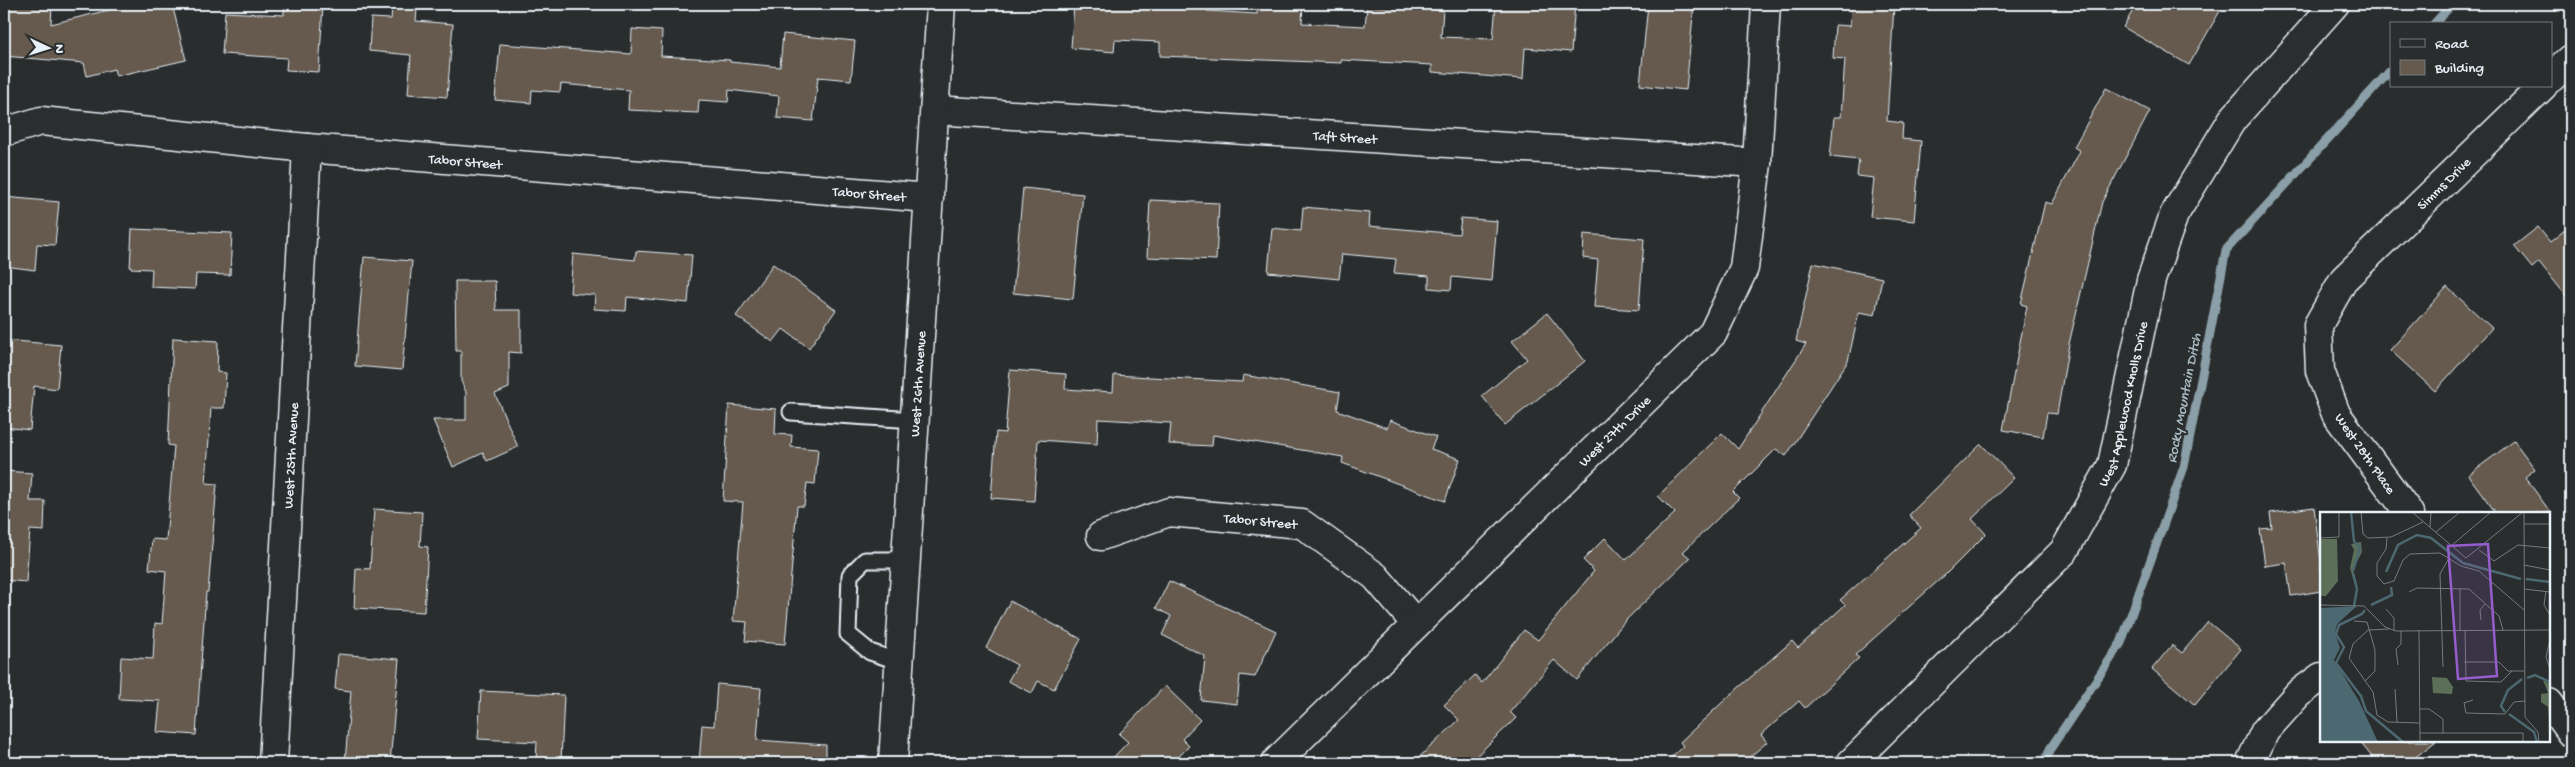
<svg xmlns="http://www.w3.org/2000/svg" width="2575" height="767" font-family="'Gochi Hand',sans-serif">
	<style>
		.lines { fill: none; stroke-linecap: round; stroke-linejoin: round }
		.stream { stroke: #8a9fa7; stroke-width: 9 }
		.building { fill: #655a4d; stroke: #e8f1f8 }
		.lane-casing { stroke: #e8f1f8; stroke-width: 19 }
		.street-casing { stroke: #e8f1f8; stroke-width: 31 }
		.secondary-casing { stroke: #e8f1f8; stroke-width: 31 }
		.lane { stroke: #2a2d2e; stroke-width: 15 }
		.street { stroke: #2a2d2e; stroke-width: 28 }
		.secondary { stroke: #2a2d2e; stroke-width: 28 }
		.labels { text-anchor: middle; stroke-width: 4; stroke-linejoin: round; paint-order: stroke }
		.street-label { font-size: 14px; fill: #e8f1f8; stroke: #2a2d2e }
		.water-label { font-size: 15px; font-style: italic; fill: #aabac2; stroke: #2a2d2e }
		.inset-river { fill: none; stroke: #4c6871; stroke-width: 2.5 }
		.inset-road { fill: none; stroke: #767b7f; stroke-width: 1 }
		.view { fill: #965dcd; fill-opacity: 0.15; stroke: #965dcd; stroke-width: 2.5 }
		.inset-edge { fill: none; stroke: #e8f1f8; stroke-width: 2.5 }
	</style>
	<rect width="100%" height="100%" fill="#2a2d2e"/>
	<filter id="ink" filterUnits="userSpaceOnUse"><feTurbulence type="fractalNoise" baseFrequency=".02" numOctaves="2"/><feDisplacementMap in="SourceGraphic" scale="10" xChannelSelector="R" yChannelSelector="G"/><feConvolveMatrix kernelMatrix="1 2 1 2 8 2 1 2 1" color-interpolation-filters="sRGB"/></filter>
	<g filter="url(#ink)">
		<g class="lines">
			<g class="stream">
				<polyline points="2434,24 2452,4"/>
				<polyline points="2045,763 2050,749 2121,643 2184,467 2226,250 2391,70"/>
			</g>
		</g>
		<g class="building">
			<polygon points="4,4 52,4 51,24 134,4 172,4 186,60 116,76 114,69 87,76 84,63 4,56"/>
			<polygon points="284,4 323,4 319,72 286,70 287,58 222,54 225,12 284,15"/>
			<polygon points="1074,4 1207,4 1207,11 1257,14 1258,4 1303,4 1302,23 1365,26 1367,6 1443,10 1441,37 1493,39 1496,4 1575,4 1571,52 1525,48 1523,79 1432,72 1432,65 1341,60 1341,63 1160,56 1160,42 1115,40 1114,52 1071,48"/>
			<polygon points="1648,4 1694,4 1686,90 1640,85"/>
			<polygon points="1851,4 1894,4 1887,121 1903,123 1902,139 1921,141 1914,221 1870,217 1874,178 1857,176 1859,160 1830,157 1834,117 1841,117 1845,59 1833,58 1835,25 1850,26"/>
			<polygon points="2137,4 2224,4 2189,65 2123,27"/>
			<polygon points="392,7 417,9 416,21 453,24 447,97 408,94 411,55 369,51 371,18 391,19"/>
			<polygon points="632,29 662,31 661,56 730,60 730,62 780,67 783,34 855,41 851,80 818,77 813,121 777,118 779,96 729,90 728,102 699,100 698,113 628,110 629,90 561,84 560,92 532,90 531,103 495,100 500,44 631,54"/>
			<polygon points="2106,88 2150,111 2102,202 2069,344 2057,414 2047,413 2043,437 2003,430 2027,306 2021,304 2045,202 2052,204 2080,151 2074,147"/>
			<polygon points="1023,188 1083,194 1073,299 1013,293"/>
			<polygon points="4,197 59,202 55,245 37,244 35,270 4,266"/>
			<polygon points="1150,200 1219,203 1216,260 1147,257"/>
			<polygon points="1303,207 1370,213 1369,226 1459,234 1461,218 1497,221 1492,281 1452,277 1451,290 1429,288 1429,276 1394,273 1396,259 1342,254 1339,279 1268,272 1272,228 1301,231"/>
			<polygon points="2571,225 2571,302 2539,262 2532,268 2514,246 2538,227 2550,242"/>
			<polygon points="132,229 232,233 230,275 196,274 195,289 151,287 152,269 130,268"/>
			<polygon points="1584,234 1644,239 1639,310 1594,307 1598,260 1583,258"/>
			<polygon points="636,251 692,255 688,303 627,297 626,311 594,309 595,295 570,293 573,254 635,260"/>
			<polygon points="364,257 412,261 402,370 355,366"/>
			<polygon points="1813,263 1882,278 1875,315 1859,312 1848,361 1786,456 1776,449 1733,492 1739,498 1683,552 1690,558 1625,621 1577,680 1554,660 1510,712 1516,718 1469,763 1413,763 1459,720 1444,705 1475,675 1482,683 1524,630 1538,640 1594,571 1583,560 1605,538 1626,560 1675,513 1658,496 1722,433 1738,449 1806,344 1796,341"/>
			<polygon points="773,264 836,310 809,348 783,329 773,342 736,316"/>
			<polygon points="455,281 495,281 496,310 521,310 521,353 509,352 509,388 495,394 518,447 487,461 483,453 453,467 433,420 466,420 466,392 461,381 461,351 456,351"/>
			<polygon points="2447,287 2492,328 2435,391 2390,350"/>
			<polygon points="1547,313 1585,361 1505,425 1482,396 1527,359 1512,341"/>
			<polygon points="173,338 218,341 217,372 226,373 224,408 211,408 206,483 217,484 208,592 206,592 196,735 157,732 160,701 119,699 121,657 153,659 155,623 162,624 166,571 149,569 152,539 166,540 174,446 168,445"/>
			<polygon points="4,340 61,345 57,389 34,386 30,430 4,427"/>
			<polygon points="1010,370 1066,374 1065,389 1113,392 1114,375 1242,382 1243,375 1340,392 1337,410 1387,428 1390,420 1436,437 1431,449 1460,459 1445,501 1342,463 1343,457 1213,435 1212,446 1169,444 1171,423 1098,419 1097,444 1038,440 1034,501 991,498 996,432 1005,433"/>
			<polygon points="729,405 776,409 775,434 792,435 791,447 818,449 815,484 807,483 804,506 797,506 785,644 745,641 747,622 733,621 743,502 723,501"/>
			<polygon points="2514,441 2535,469 2525,477 2551,513 2496,513 2468,475"/>
			<polygon points="1981,444 2014,478 1972,519 1986,534 1946,574 1855,655 1859,658 1805,708 1799,701 1761,735 1767,742 1743,763 1665,763 1683,746 1680,742 1727,698 1792,641 1798,648 1845,605 1840,600 1921,528 1909,515"/>
			<polygon points="4,471 32,473 30,501 45,501 44,531 30,530 26,582 4,580"/>
			<polygon points="2314,507 2321,562 2321,591 2291,596 2286,563 2265,566 2260,529 2272,528 2270,513"/>
			<polygon points="374,509 422,512 420,546 428,547 424,612 354,608 356,568 370,569"/>
			<polygon points="1169,581 1276,631 1255,677 1240,675 1237,704 1201,700 1205,656 1162,635 1171,616 1156,608"/>
			<polygon points="1010,601 1081,639 1054,689 1038,681 1032,693 1008,681 1017,665 986,648"/>
			<polygon points="2208,622 2241,649 2195,705 2152,669 2172,645 2182,653"/>
			<polygon points="338,654 399,659 390,763 345,762 351,691 335,689"/>
			<polygon points="717,684 761,688 757,740 826,745 826,763 699,763 702,725 714,726"/>
			<polygon points="1165,686 1200,720 1182,739 1189,746 1173,763 1108,763 1128,742 1119,734"/>
			<polygon points="481,691 564,695 561,762 536,760 537,742 478,739"/>
			<polygon points="2359,741 2436,741 2408,763 2377,763"/>
		</g>
		<g class="lines">
			<g class="lane-casing">
				<g id="lane">
					<polyline points="791,412 915,420"/>
					<polyline points="900,662 870,652 848,634 850,575 865,560 906,560"/>
				</g>
			</g>
			<g class="street-casing">
				<g id="street">
					<polyline points="2551,78 2571,59"/>
					<path id="s1" d="M935,110L1757,163"/>
					<path id="s2" d="M4,132L41,121L307,148L929,198"/>
					<path id="s3" d="M2409,513L2336,414L2320,371L2318,325L2344,279L2543,86"/>
					<path id="s4" d="M1101,536L1169,512L1302,524L1375,576L1416,624"/>
					<polyline points="2549,703 2571,733"/>
					<path id="s5" d="M273,763L307,148"/>
					<path id="s6" d="M1275,763L1713,333L1744,268L1757,163L1766,4"/>
					<path id="s7" d="M1851,763L2064,551L2112,465L2151,280L2174,215L2232,120L2335,4"/>
					<polyline points="2250,763 2265,731 2298,694 2321,677"/>
				</g>
			</g>
			<g class="secondary-casing">
				<g id="secondary">
					<path id="s8" d="M893,763L941,4"/>
				</g>
			</g>
			<use href="#lane" class="lane"/>
			<use href="#street" class="street"/>
			<use href="#secondary" class="secondary"/>
		</g>
	</g>
	<g class="labels">
		<g class="street-label">
			<text dy="5" stroke="none"><textPath href="#s1" startOffset="411">Taft Street</textPath></text>
			<text dy="5" stroke="none"><textPath href="#s2" startOffset="465">Tabor Street</textPath></text>
			<text dy="5" stroke="none"><textPath href="#s3" startOffset="406">Simms Drive</textPath></text>
			<text dy="5" stroke="none"><textPath href="#s2" startOffset="870">Tabor Street</textPath></text>
			<text dy="5" stroke="none"><textPath href="#s8" startOffset="380">West 26th Avenue</textPath></text>
			<text dy="5" stroke="none"><textPath href="#s7" startOffset="461">West Applewood Knolls Drive</textPath></text>
			<text dy="5" stroke="none"><textPath href="#s6" startOffset="475">West 27th Drive</textPath></text>
			<text transform="translate(2366 453) rotate(55)" y="5">West 28th Place</text>
			<text dy="5" stroke="none"><textPath href="#s5" startOffset="308">West 25th Avenue</textPath></text>
			<text dy="5" stroke="none"><textPath href="#s4" startOffset="164">Tabor Street</textPath></text>
		</g>
		<g class="water-label">
			<text transform="translate(2183 398) rotate(-79)" y="5">Rocky Mountain Ditch</text>
		</g>
	</g>
	<g transform="translate(2320 512)">
		<rect width="230" height="230" fill="#2a2d2e"/>
		<path d="M0,27H17L18,69L6,84H0ZM41,30L42,40L33,57L35,73L30,56L34,38L31,32ZM112,165L127,166L133,175L132,182L113,181ZM223,168L230,172V221L228,195L221,190V182L228,181Z" fill="#5c6f59"/>
		<path d="M37,94L17,112L15,121L20,136L14,148L39,189L58,230H0V96Z" fill="#4c6871"/>
		<path class="inset-river" d="M31,0L34,29L40,36L33,59M66,60L78,33L97,23L111,26L143,51L201,67M33,61L37,77M206,67L230,70M51,93L72,83L71,75M34,94L37,77M45,98L42,102L19,113L16,122L24,135L16,151L41,184L46,199L83,230M207,166L215,163L230,170M185,200L181,194L188,178L202,167M189,202L214,220L217,230"/>
		<path class="inset-road" d="M41,0L43,22L48,26L71,25L103,10M92,0L146,46L203,0M204,0L205,205L218,220L219,230M204,12H230M110,15L111,0M116,20L140,0M0,26L19,25V0M67,26L66,37L57,51V64L64,72L74,69L83,48L90,42L120,41L141,54L159,59L204,98M131,34L171,0M159,38L174,49L198,33L230,36M204,53L230,58M140,76V118M204,77L230,80M226,79L224,93L230,103M89,80L97,76L149,77L179,104L183,118M0,93L44,94L65,115L76,119L230,118M66,97L74,106V118M161,108L160,98L165,92M34,109L47,110L55,138V159L45,169M69,117L48,118L33,132L29,146L53,180L57,203L68,210L100,211M99,118L100,230M145,118L146,169L181,170L192,159M230,127L226,145L230,157M144,150H179L188,159H204M78,153L76,137L81,132V119M123,155L120,62L129,46M75,177L77,210M153,188L144,191L146,201L185,202L194,190L205,189M100,197H109L123,207V221M100,221H203V230"/>
		<path class="view" d="M168,32L177,164L138,167L128,34Z"/>
		<rect width="230" height="230" class="inset-edge"/>
	</g>
	<rect width="2575" height="767" fill="none" stroke="#2a2d2e" stroke-width="20"/>
	<rect x="10" y="10" width="2555" height="747" fill="none" stroke="#e8f1f8" stroke-width="2" filter="url(#ink)"/>
	<rect x="2390" y="22" width="162" height="65" fill="#2a2d2e" stroke="#767b7f"/>
	<rect x="2400" y="39" width="25" height="8" fill="#2a2d2e" stroke="#767b7f"/>
	<text x="2435" y="48" font-size="15" fill="#e8f1f8">Road</text>
	<rect x="2400" y="60" width="25" height="15" fill="#655a4d" stroke="#767b7f"/>
	<text x="2435" y="72" font-size="15" fill="#e8f1f8">Building</text>
	<g transform="translate(48 48) rotate(94)" stroke="#2a2d2e" stroke-width="4" paint-order="stroke">
	<path d="M0-4L9 19L0 12L-9 19Z" fill="#e8f1f8"/>
	<text y="-8" font-size="14" font-weight="bold" text-anchor="middle" fill="#e8f1f8">N</text>
	</g>
</svg>
